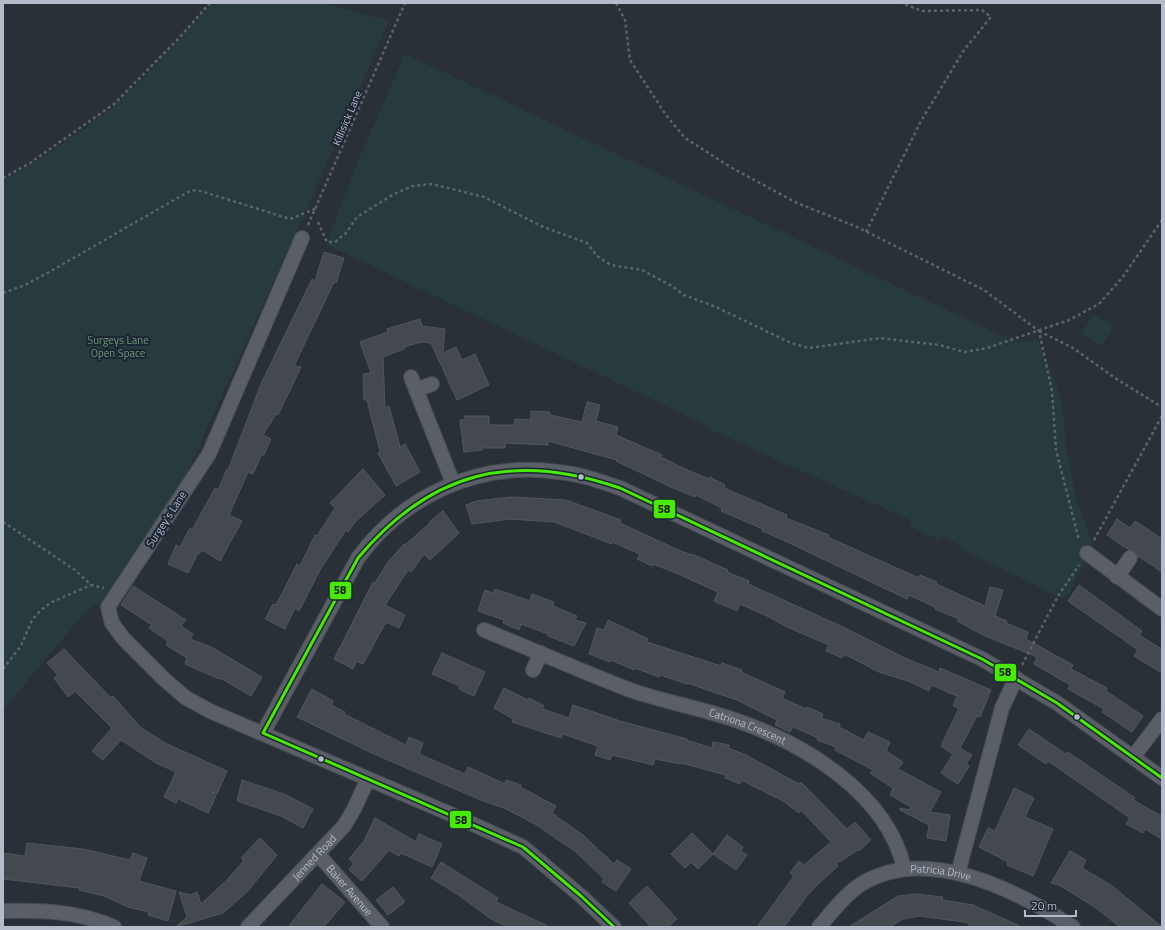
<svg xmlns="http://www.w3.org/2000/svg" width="1165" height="930" font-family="'Titillium Web',sans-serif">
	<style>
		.green { fill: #273a3e }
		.building { fill: #444950; stroke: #52575f }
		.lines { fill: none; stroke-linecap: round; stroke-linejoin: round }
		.minor-casing { stroke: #484c53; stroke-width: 16 }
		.path { stroke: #5d636a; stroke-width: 2.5; stroke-dasharray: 3 3; stroke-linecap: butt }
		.minor { stroke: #5a5e66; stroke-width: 14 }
		.bus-1-casing { stroke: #1d2633; stroke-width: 6 }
		.bus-1 { stroke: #46eb00; stroke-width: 3 }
		.bus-dot { fill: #b4bcc9; stroke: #1d2633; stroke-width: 1.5 }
		.labels { text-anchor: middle; stroke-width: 4; stroke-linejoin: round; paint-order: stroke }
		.street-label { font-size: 11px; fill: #b4bcc9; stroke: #1d2633 }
		.park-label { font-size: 11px; fill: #6b9a76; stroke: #1d2633 }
		.line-badge { stroke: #1d2633; stroke-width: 1.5 }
		.pale-badge-label { font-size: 11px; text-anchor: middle; font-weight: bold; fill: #111 }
	</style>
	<rect width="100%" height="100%" fill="#2a3038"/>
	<g class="green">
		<polygon points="212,3 323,3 389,21 309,204 186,475 107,599 88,609 3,710 3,180 37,161 104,115 143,78"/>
		<polygon points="405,54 1017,343 1038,340 1059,391 1064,417 1065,439 1076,499 1093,545 1068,595 1065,595 1063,599 961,549 962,546 941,536 939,540 909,526 912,521 707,428 708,426 326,244 358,161"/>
		<polygon points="1093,314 1113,326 1102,346 1081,334"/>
	</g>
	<g class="building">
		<polygon points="324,252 344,258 336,283 334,282 294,366 301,367 278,415 276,414 263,435 271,439 264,455 262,454 253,474 248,472 229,515 242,521 220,561 202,550 199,554 198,553 188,573 168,564 176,545 180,547 190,528 192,530 215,488 218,490 227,469 228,470 261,384 312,279 315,281"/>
		<polygon points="420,319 422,326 445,329 443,353 456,347 462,360 475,354 489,385 457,400 431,343 421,342 404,347 404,349 383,357 385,408 389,406 400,447 405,444 420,472 396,486 378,453 380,451 367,400 364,400 363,374 371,373 360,342 388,332 387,329"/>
		<polygon points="587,402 600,405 596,421 618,427 616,435 662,455 661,457 685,469 709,479 710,477 725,485 724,488 787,515 786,518 829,535 828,537 872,557 919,578 920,575 937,582 936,584 985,606 990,587 1003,590 995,616 1007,621 1006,623 1028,632 1026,639 1073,665 1071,669 1107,688 1106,691 1143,716 1132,732 1102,712 1104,709 1068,689 1070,685 1034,664 1037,657 983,635 957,621 959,619 935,609 935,607 909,595 907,599 783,540 762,531 763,529 721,511 722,508 696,495 695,497 673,488 616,461 617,460 548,441 548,445 505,443 505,448 482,448 482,450 464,452 460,420 466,419 464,416 489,416 489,425 514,425 515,419 531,420 531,411 550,412 550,415 582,422"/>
		<polygon points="363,469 385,495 355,522 348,532 346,530 320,570 299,611 295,608 285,629 265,619 273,604 276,605 297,564 300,566 315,535 317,536 335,508 330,503"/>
		<polygon points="512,497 566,500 621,520 620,523 676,549 691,555 692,554 728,570 727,572 749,581 748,584 843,627 905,658 939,672 940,668 991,690 980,717 977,716 960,748 972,755 966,764 969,766 958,784 941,773 953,754 941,746 959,708 953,706 957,696 931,685 929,691 908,681 879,672 844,654 842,658 826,651 829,645 787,627 767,616 740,604 737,611 714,601 718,592 676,573 653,564 652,566 637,559 640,554 612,542 612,544 554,522 510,519 472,524 466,505 476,501"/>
		<polygon points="443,511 459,533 430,560 424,554 411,572 408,570 385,605 405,615 399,628 386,622 363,664 356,661 353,669 334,659 373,582 375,583 388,562 404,544 405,545 430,523 429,522"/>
		<polygon points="1117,519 1130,528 1135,521 1162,539 1162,572 1138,556 1134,551 1129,550 1107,535"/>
		<polygon points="1079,585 1142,631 1139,635 1162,649 1162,673 1134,656 1138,650 1068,601"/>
		<polygon points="133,586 186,620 181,626 193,634 190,639 211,647 262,677 251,696 220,678 219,679 185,664 187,658 166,645 168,641 149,628 152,625 121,605"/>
		<polygon points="495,589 530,601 532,594 554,602 553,606 577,616 575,620 586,623 574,646 548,636 548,634 521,624 519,630 503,623 504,620 478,611 485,590 493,593"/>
		<polygon points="608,620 648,639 647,642 721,666 722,663 742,670 741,672 785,692 782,698 806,709 807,707 823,714 821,718 840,724 839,727 864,740 868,732 890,742 886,751 903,762 898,769 941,792 930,812 950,815 946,841 927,838 929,825 900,810 900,808 910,810 911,807 890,795 893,788 870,773 873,770 835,750 836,747 817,740 818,738 793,727 790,732 775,725 777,720 737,700 687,683 687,684 660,675 659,677 635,668 634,670 611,660 610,662 589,654 597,628 604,630"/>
		<polygon points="64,649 111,698 113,696 140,727 165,743 227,771 217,794 212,792 216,796 208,813 178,799 176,803 164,797 176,772 156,763 121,740 103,760 92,751 112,728 75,691 68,697 54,678 58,675 47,663"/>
		<polygon points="442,653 485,672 474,696 459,689 460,686 432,674"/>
		<polygon points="504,688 528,700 529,698 544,706 542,709 569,718 573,705 620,721 687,739 686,740 712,748 713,742 729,745 728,748 746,755 799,784 801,782 847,829 855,822 871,840 859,851 858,850 836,864 838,866 817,885 810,893 809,893 784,927 757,927 794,876 790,873 799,861 804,865 831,842 801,810 799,813 783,801 741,780 740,784 725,778 726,775 681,763 681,764 655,759 653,765 612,755 610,760 595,755 598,746 563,734 561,738 512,722 513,719 494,708"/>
		<polygon points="312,689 333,701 331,705 345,712 344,714 406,745 409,737 423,743 419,754 465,774 468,767 505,784 506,780 521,785 520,787 556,806 552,813 583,835 614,864 617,860 631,869 616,891 602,882 604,879 576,852 535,824 504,808 483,801 374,754 297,717"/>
		<polygon points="1029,729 1066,754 1068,752 1135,798 1133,800 1162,816 1162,839 1145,829 1143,833 1126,824 1130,818 1048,761 1046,764 1018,745"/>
		<polygon points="242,780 284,794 313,809 303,828 281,816 237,801"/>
		<polygon points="1014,788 1034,798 1025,817 1053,829 1033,876 1007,865 1008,862 979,847 988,828 995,831"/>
		<polygon points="375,818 416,842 419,834 442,844 432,867 401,853 399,856 389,850 362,881 349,870 354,863 349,859 364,841"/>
		<polygon points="692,833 713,854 698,869 691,862 685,868 671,854"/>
		<polygon points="727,835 743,847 741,851 747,855 736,870 713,854"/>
		<polygon points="260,838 277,855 248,891 223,913 176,927 187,917 179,892 190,895 197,892 201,904 228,879 244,860 241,858"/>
		<polygon points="27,843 83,849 130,860 133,853 147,858 139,881 176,891 168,921 148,915 149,912 128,907 104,896 79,890 80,888 3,879 3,853 25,856"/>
		<polygon points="1070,851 1086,860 1082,868 1111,885 1162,927 1120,927 1096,908 1059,885 1051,883"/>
		<polygon points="441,862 498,898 496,902 550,927 508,927 491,919 460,896 431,878"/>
		<polygon points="322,884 345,902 324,927 288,927"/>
		<polygon points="647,886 677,919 668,927 651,927 629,903"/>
		<polygon points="393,887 405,902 388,915 376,900"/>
		<polygon points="916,894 943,897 942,900 973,905 1022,927 968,927 970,923 920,916 903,919 890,927 849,927 898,896"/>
	</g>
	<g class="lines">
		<g class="minor-casing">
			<g id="minor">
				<polyline points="302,238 209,454 108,607 112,623 123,638 164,679 186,698 212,712 455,816 523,847 581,896 614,927"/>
				<polyline points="411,377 453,483"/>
				<polyline points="416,390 432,384"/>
				<polyline points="1087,553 1162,609"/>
				<polyline points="1117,577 1130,558"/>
				<path id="s1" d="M484,630C533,650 581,671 630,690C664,702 701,708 735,720C803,743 887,793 904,868"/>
				<polyline points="533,670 541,653"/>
				<path d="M263,733L358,558C405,494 480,461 558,472C580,474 600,481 620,488L982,659L1057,703L1162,778"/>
				<polyline points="1133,757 1162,719"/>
				<path id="s2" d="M318,854L382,927"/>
				<polyline points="958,873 1002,708 1016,678"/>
				<path d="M3,911C40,910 79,911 114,927"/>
				<path id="s3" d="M248,927L344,826L354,809L368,779"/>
				<path id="s4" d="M819,927C831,913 842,898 857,887C922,842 1015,889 1073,927"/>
			</g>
		</g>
		<g class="path">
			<polyline points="616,3 625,20 630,60 666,115 685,138 732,168 797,203 857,227 984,290 1039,331 1052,391 1056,450 1079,540"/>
			<polyline points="3,178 30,163 114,104 179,38 210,3"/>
			<polyline points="318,222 327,242 335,242 346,233 357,217 394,194 413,186 432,184 484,197 541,226 587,243 597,256 611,265 642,270 672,286 684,295 716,307 791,343 809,348 880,338 939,345 965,352 987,348 1069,320 1099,304 1122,278 1162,220"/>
			<polyline points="308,225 405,3"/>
			<polyline points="866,232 921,121 964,50 991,17 982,10 922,11 901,3"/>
			<polyline points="3,293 25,285 51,271 188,192 196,190 204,192 290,219 317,208"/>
			<polyline points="1039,331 1073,348 1118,380 1162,407"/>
			<polyline points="3,522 75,570 91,585 104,588"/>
			<polyline points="1094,540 1162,416"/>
			<polyline points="1022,665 1058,596 1079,565"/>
			<polyline points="3,669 21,646 32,620 41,610 52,602 91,585"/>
		</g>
		<use href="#minor" class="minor"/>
		<g class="bus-1-casing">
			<path id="bus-1" d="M614,927L581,896L523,847L263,733L358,558C431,471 514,451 620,488L982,659L1057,703L1162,778"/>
		</g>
		<use href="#bus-1" class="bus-1"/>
	</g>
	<g class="bus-dot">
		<circle cx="581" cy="477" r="3.5"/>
		<circle cx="1077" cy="717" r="3.5"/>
		<circle cx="321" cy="759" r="3.5"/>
	</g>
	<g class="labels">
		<g class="street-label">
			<text transform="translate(347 118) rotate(-67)" y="4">Killisick Lane</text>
			<text transform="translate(166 519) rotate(-57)" y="4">Surgey's Lane</text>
			<text dy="4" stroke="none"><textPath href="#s1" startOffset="281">Catriona Crescent</textPath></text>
			<text dy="4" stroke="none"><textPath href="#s3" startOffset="96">Jenned Road</textPath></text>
			<text dy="4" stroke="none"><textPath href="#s4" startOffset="143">Patricia Drive</textPath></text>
			<text dy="4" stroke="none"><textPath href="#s2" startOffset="48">Baker Avenue</textPath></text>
		</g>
		<g class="park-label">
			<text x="118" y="344">Surgeys Lane<tspan x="118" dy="13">Open Space</tspan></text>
		</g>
	</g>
	<g class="line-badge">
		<rect x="653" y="499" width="23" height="20" rx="4" fill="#46eb00"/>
		<rect x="329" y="581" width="23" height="19" rx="4" fill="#46eb00"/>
		<rect x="994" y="663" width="23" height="19" rx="4" fill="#46eb00"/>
		<rect x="449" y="810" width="23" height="19" rx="4" fill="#46eb00"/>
	</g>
	<g class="pale-badge-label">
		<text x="664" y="513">58</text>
		<text x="340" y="594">58</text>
		<text x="1005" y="676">58</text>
		<text x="461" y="824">58</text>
	</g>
	<rect width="1165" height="930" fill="none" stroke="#b4bcc9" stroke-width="8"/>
	<path d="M1025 910v6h51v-6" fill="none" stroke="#b4bcc9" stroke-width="2"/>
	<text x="1031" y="910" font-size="12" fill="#b4bcc9" stroke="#1d2633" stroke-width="3" paint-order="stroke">20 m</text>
</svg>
